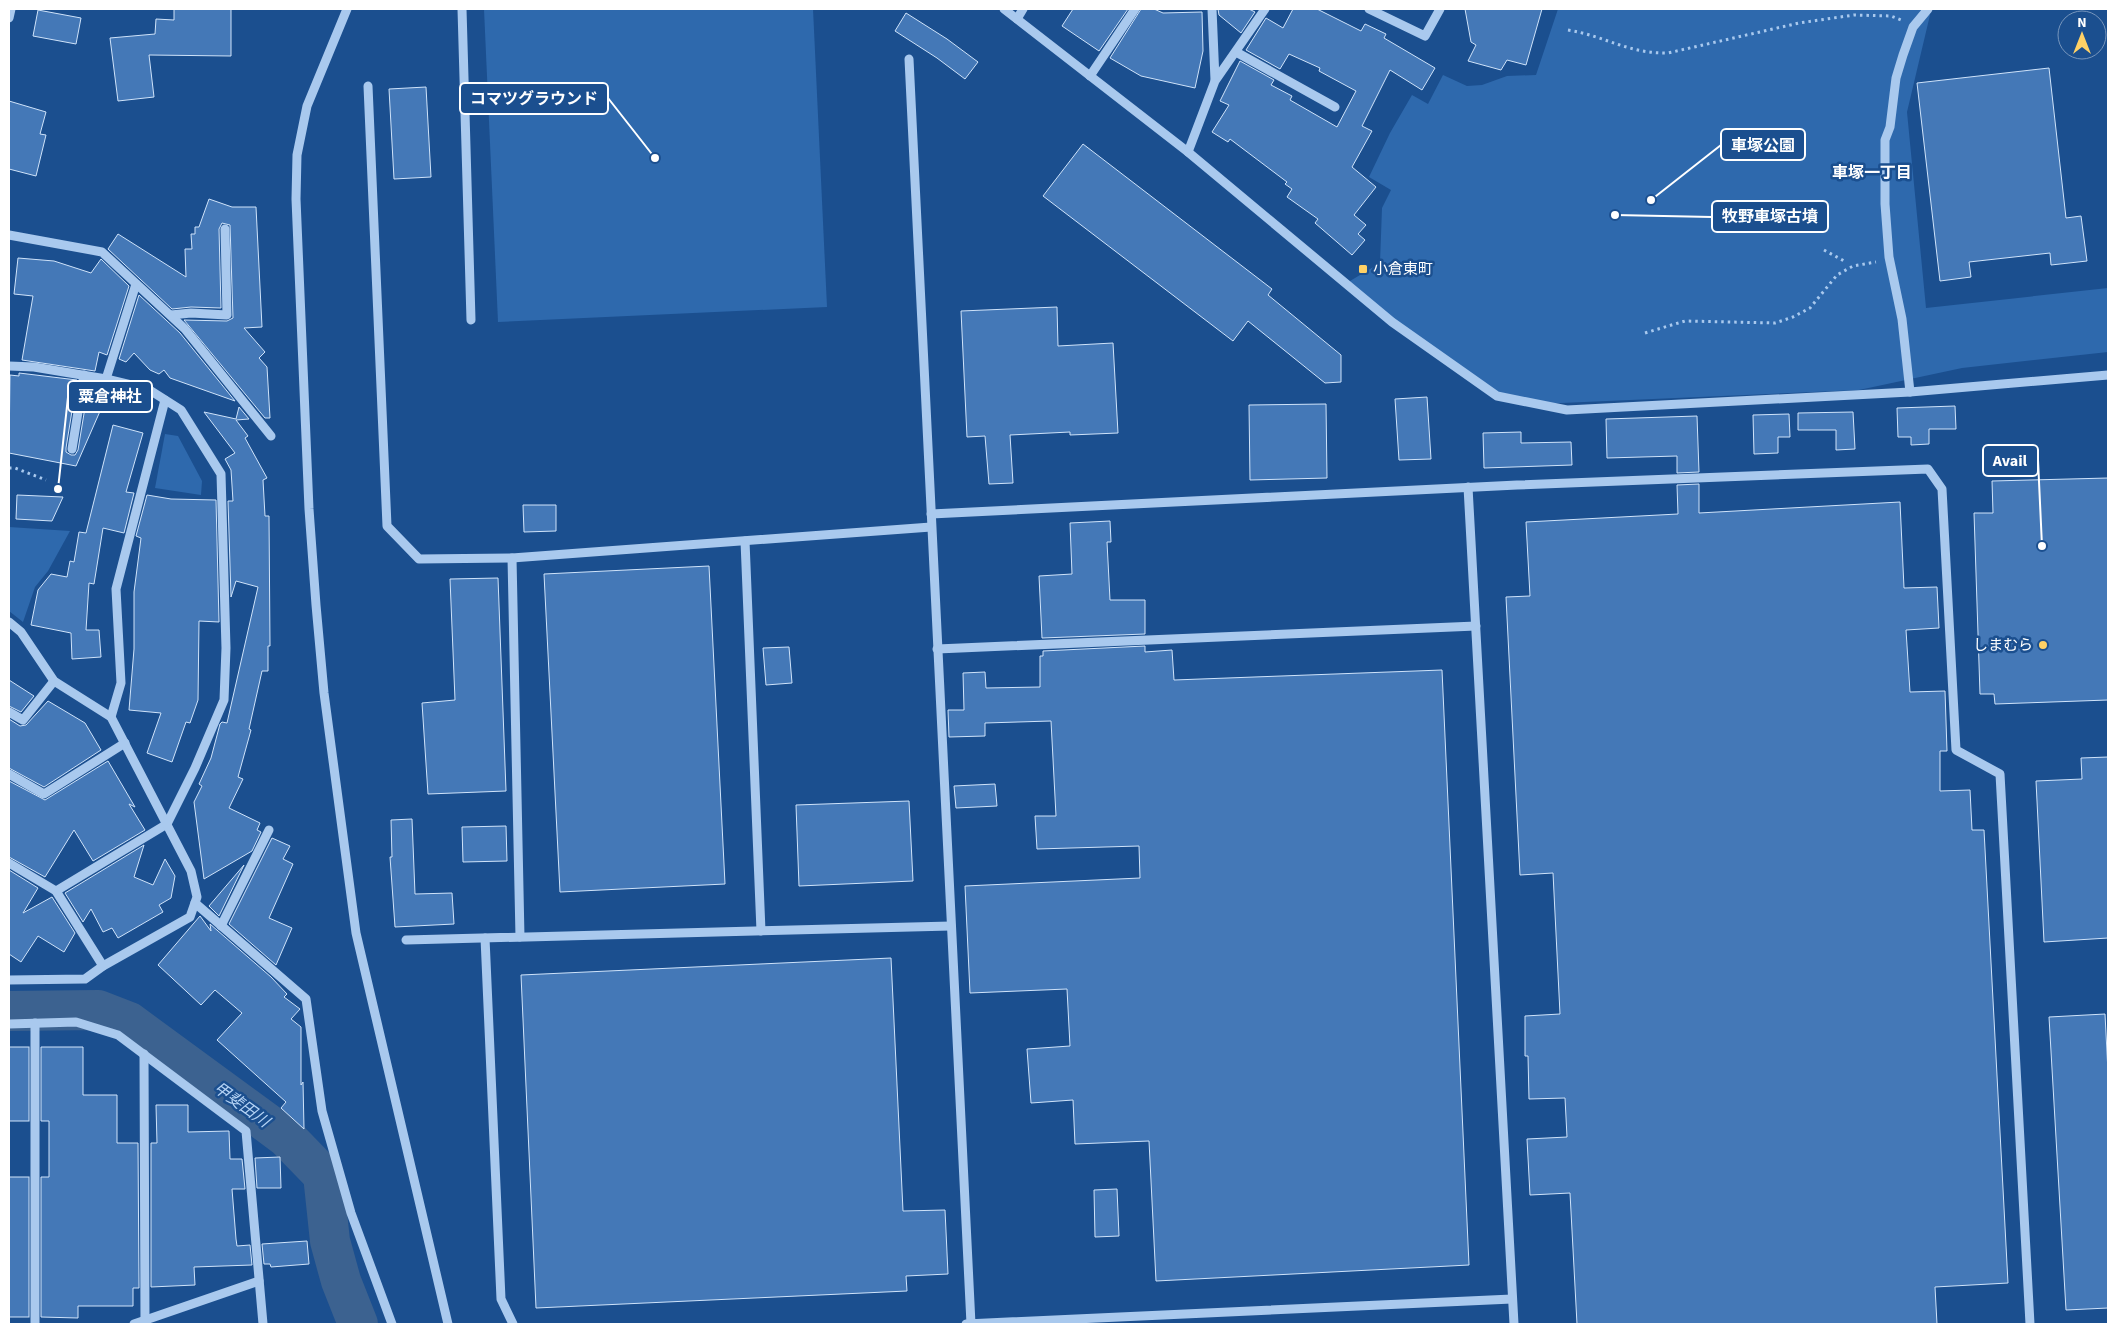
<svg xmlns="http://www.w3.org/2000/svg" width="2117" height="1333" font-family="'Source Sans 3','Noto Sans JP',sans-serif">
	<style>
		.green { fill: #2e69ad }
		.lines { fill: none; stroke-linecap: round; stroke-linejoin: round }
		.river { stroke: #3c6290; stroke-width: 40 }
		.building { fill: #4478b7; stroke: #cfe3fa }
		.path { stroke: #a9c9ee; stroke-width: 3; stroke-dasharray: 2.5 4; stroke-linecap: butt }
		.minor { stroke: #a9c9ee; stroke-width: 9 }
		.poi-dot { fill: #ffd166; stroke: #1b4f8f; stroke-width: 2 }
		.labels { text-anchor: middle; stroke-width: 5; stroke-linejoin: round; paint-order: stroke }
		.poi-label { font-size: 15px; fill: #fff; stroke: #1b4f8f; text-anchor: start }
		.neighbourhood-label { font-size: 16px; font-weight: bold; fill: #fff; stroke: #1b4f8f }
		.water-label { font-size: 16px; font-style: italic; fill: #b5d3f5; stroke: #1b4f8f }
		.leader { fill: none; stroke: #fff; stroke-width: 2 }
		.callout-dot { fill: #fff; stroke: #1b4f8f; stroke-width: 2 }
		.callout { fill: #1b4f8f; stroke: #fff; stroke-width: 2 }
		.callout-label { font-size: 16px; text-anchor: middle; font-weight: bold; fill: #fff }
	</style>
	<rect width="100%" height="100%" fill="#1b4f8f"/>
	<g class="green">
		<polygon points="484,9 813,9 827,307 498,322"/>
		<polygon points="1558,9 1928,9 1930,15 1907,112 1926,308 2108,288 2108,352 1962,368 1859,390 1538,404 1497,396 1345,284 1380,263 1382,208 1391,190 1369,177 1390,133 1412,95 1428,104 1443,75 1467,86 1482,85 1507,76 1536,75"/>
		<polygon points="165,434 178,436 202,481 201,495 155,488"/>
		<polygon points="9,527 70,531 48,571 35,587 23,622 9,611"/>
	</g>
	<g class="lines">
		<polyline class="river" points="9,1011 98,1010 129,1022 286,1137 323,1175 330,1241 341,1281 358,1324"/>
	</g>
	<g class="building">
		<polygon points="174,9 231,9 231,56 149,55 154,97 118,101 110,38 155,34 156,19 174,20"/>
		<polygon points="1073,9 1128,9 1099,51 1062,26"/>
		<polygon points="1141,9 1154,9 1163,13 1202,12 1203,51 1195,88 1141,76 1110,58"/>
		<polygon points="1218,9 1249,9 1255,12 1241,33 1219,15"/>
		<polygon points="1293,9 1317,9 1361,31 1365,24 1386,34 1384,38 1435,68 1422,90 1390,70 1362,126 1372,131 1352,167 1376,187 1354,215 1366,225 1358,234 1365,240 1352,255 1315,223 1318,219 1287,197 1292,189 1285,184 1287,182 1230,139 1228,142 1212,132 1229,105 1220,101 1240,61 1274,80 1271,85 1292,96 1290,100 1337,127 1356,91 1319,71 1320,68 1289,54 1280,69 1246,50 1266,18 1283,28"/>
		<polygon points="1465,9 1542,9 1526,65 1507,60 1501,70 1468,61 1476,45 1471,42"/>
		<polygon points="38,10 81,18 76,44 33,36"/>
		<polygon points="906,13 947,39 978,62 965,79 937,58 895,31"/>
		<polygon points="2049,68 2066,218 2081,216 2087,261 2051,265 2050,253 1969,262 1971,277 1940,281 1917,83"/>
		<polygon points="426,87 431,177 394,179 389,89"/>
		<polygon points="9,101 46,112 40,134 46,135 36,176 9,169"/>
		<polygon points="1083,144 1272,289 1268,295 1341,355 1341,382 1325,383 1248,321 1233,341 1043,196"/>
		<polygon points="209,199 232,207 256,207 262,327 244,328 265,352 259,358 267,367 270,418 265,418 184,320 227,321 233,318 230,225 222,223 219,229 221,308 191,307 172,309 108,249 118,234 186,277 185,249 192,249 191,234 195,234 195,227 199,227"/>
		<polygon points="18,258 54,261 91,273 101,259 129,286 107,355 99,352 95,371 22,360 33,296 14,294"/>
		<polygon points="139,295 180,333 235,401 170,378 164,370 159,374 150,370 134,353 126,362 119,359"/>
		<polygon points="1057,307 1058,346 1113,343 1118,433 1070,435 1070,432 1010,435 1013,483 989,484 985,436 967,437 961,311"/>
		<polygon points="19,373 77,380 66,448 66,452 71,455 75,455 78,450 89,383 92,383 91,389 108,393 76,466 9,453 10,375 19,376"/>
		<polygon points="1427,397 1431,459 1399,460 1395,399"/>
		<polygon points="1326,404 1327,478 1250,480 1249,405"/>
		<polygon points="1955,406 1956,429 1929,429 1929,444 1911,445 1911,437 1898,437 1897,408"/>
		<polygon points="239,407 249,419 236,420 248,436 245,438 267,478 263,480 265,516 269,516 270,646 268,646 268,671 262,671 249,729 251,730 238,777 243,779 229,808 260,823 257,830 261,832 252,851 204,879 194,802 202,786 199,784 211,758 220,724 222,722 227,723 258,587 236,581 231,597 228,501 233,501 231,470 225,459 235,453 204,412 236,419"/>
		<polygon points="1853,412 1855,449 1836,450 1836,430 1798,430 1798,413"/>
		<polygon points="1789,414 1790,437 1778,437 1778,453 1754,454 1753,415"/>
		<polygon points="1697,416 1699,472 1677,473 1677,456 1607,458 1606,419"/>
		<polygon points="113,425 143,433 126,492 134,493 124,533 103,528 94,584 89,583 86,630 99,630 101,657 72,659 71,633 31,625 38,590 51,574 67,577 70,561 74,562 79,532 86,533"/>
		<polygon points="1521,432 1521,443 1571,442 1572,465 1484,468 1483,433"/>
		<polygon points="2108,478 2108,700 1995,704 1994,694 1980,694 1974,513 1993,513 1992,481"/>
		<polygon points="1699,484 1699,513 1900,502 1904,588 1937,587 1939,628 1906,630 1910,692 1945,691 1947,751 1940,751 1940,791 1970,790 1972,830 1984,830 2008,1283 1935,1287 1937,1324 1577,1324 1570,1193 1530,1195 1527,1139 1567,1137 1565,1098 1529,1099 1528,1056 1525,1056 1525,1016 1560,1014 1553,873 1520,875 1506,597 1530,596 1526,522 1678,514 1677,485"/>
		<polygon points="17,495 63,497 52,521 16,519"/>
		<polygon points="147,495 171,499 216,500 219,622 199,621 198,700 190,723 186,722 172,762 147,753 161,713 129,710 134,649 134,592 141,538 136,536"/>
		<polygon points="523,505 556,505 556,531 524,532"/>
		<polygon points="1110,521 1111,542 1107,542 1110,600 1145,600 1145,634 1042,638 1039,576 1072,574 1070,523"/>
		<polygon points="709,566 725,884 560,892 544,574"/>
		<polygon points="498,578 506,791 428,794 422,703 455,700 450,579"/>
		<polygon points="1145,646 1145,652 1172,650 1174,680 1442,670 1469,1265 1156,1281 1149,1141 1075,1144 1073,1100 1031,1103 1027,1049 1070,1046 1067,989 970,993 965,886 1140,878 1139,846 1037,849 1035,816 1056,816 1051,721 985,723 985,736 949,737 948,710 964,710 963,673 985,672 986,688 1040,687 1040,656 1043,656 1043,651"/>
		<polygon points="789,647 792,683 766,685 763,648"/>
		<polygon points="9,680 34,696 21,712 9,706"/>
		<polygon points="48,701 85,723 101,750 44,787 9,768 9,719 20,726 26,725"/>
		<polygon points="2108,757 2108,938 2044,942 2036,781 2082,779 2081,758"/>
		<polygon points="108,761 135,807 129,804 145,830 93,861 74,830 45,877 9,857 9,781 45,800"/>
		<polygon points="995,784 997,806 956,808 954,786"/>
		<polygon points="909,801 913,881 799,886 796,805"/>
		<polygon points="412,819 415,894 452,893 454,924 395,927 390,857 392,857 391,820"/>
		<polygon points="506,826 507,861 463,862 462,827"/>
		<polygon points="272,838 290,846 283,859 293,864 269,918 292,928 276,965 229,924"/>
		<polygon points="144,845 134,877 153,885 165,859 175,876 171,898 159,905 163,912 118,938 112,928 103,932 91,909 83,922 65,893"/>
		<polygon points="244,865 219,916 209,906"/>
		<polygon points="9,870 38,888 23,913 52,897 75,933 64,952 38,936 21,962 9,954"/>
		<polygon points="200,916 211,931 210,924 271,977 287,994 284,997 300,1009 291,1019 301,1027 301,1085 303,1082 304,1129 281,1108 286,1102 217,1040 242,1013 215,990 201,1005 158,965"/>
		<polygon points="891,958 903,1211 945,1210 948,1274 906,1276 907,1291 536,1308 521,975"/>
		<polygon points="2105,1014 2108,1072 2108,1308 2066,1310 2049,1017"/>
		<rect x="9" y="1047" width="20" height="74"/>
		<polygon points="41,1047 83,1047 83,1095 117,1095 117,1143 138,1143 139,1288 133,1288 133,1306 78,1306 78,1318 41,1317 41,1177 49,1177 49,1121 41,1121"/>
		<polygon points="156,1105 188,1105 188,1132 229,1131 230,1159 242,1159 245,1189 232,1189 236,1239 237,1246 250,1245 252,1265 194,1267 195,1285 151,1287 151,1143 157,1143"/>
		<polygon points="280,1157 281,1188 257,1188 255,1158"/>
		<rect x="9" y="1177" width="20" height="140"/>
		<polygon points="1117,1189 1119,1236 1095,1237 1094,1190"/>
		<polygon points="307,1241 309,1264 271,1267 270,1264 264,1264 262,1244"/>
	</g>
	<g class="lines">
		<g class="path">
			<path d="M1568,30C1605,36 1629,54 1668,53L1799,23L1854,15L1891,16L1901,20"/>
			<polyline points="1824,250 1846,262"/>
			<polyline points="1645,333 1685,321 1775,323 1793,317 1810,308 1837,275 1853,266 1876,262"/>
			<polyline points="9,468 15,468 46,480"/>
		</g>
		<g class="minor">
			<polyline points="347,9 307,106 297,155 296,199 309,509 316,605 324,693 356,933 448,1324"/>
			<polyline points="462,9 471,320"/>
			<polyline points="1004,9 1188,152 1392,322 1497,396 1567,410 1910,392 2108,375"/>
			<polyline points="1212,9 1215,80"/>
			<polyline points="1369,9 1425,36 1440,9"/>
			<polyline points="9,18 11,9"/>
			<polyline points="1017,19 1023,9"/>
			<polyline points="1236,52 1335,107"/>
			<polyline points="909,59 971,1324"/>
			<polyline points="1090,76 1135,9"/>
			<polyline points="368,86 387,526 419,559 512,558 931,527"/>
			<polyline points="1188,152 1215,81 1265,9"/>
			<polyline points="9,235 102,252 185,329 271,436"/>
			<polyline points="171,315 191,313 227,315 225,229"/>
			<polyline points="9,366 34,367 106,379 148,389 181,410 221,474 226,648 224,700 195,768 167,824 56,891"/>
			<polyline points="106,379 136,284"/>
			<polyline points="1910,392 1902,319 1889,257 1885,204 1885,140 1890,127 1896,78 1903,55 1913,27 1928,9"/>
			<polyline points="72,449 84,375"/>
			<polyline points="1468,487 1514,1324"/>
			<polyline points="931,514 1517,485 1928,469 1942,489 1956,750 2000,774 2030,1324"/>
			<polyline points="745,541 761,931"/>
			<polyline points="512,558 520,937"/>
			<polyline points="9,622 21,632 54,681 111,717 191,871 197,897 190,917 103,966 85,979 9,980"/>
			<polyline points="937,649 1476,626"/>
			<polyline points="9,712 23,720 54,681"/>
			<polyline points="111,717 121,683 116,589 165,400"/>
			<polyline points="9,774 44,794 125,743"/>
			<polyline points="9,863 56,891 103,966"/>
			<polyline points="195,903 306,999 322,1111 351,1213 392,1324"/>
			<polyline points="221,926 269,830"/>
			<polyline points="485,938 501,1299 513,1324"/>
			<polyline points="406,940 951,926"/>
			<polyline points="9,1024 76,1022 118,1035 246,1131 263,1324"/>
			<polyline points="144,1054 145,1322"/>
			<polyline points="35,1324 35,1023"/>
			<polyline points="134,1324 259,1281"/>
			<polyline points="966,1324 1512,1299"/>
		</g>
	</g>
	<g class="poi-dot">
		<rect x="1358" y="264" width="10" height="10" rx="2.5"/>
		<circle cx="2043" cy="645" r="5"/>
	</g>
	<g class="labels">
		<g class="poi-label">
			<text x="1373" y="274">小倉東町</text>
			<text x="2033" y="650" text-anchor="end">しまむら</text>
		</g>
		<g class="neighbourhood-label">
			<text x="1872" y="178">車塚一丁目</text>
		</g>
		<g class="water-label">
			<text transform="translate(242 1104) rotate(36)" y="6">甲斐田川</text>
		</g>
	</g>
	<path class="leader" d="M655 158L608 98M1651 200L1721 145M1615 215L1712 217M58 489L68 397M2042 546L2038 460"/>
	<g class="callout-dot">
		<circle cx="655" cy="158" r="5"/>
		<circle cx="1651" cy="200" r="5"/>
		<circle cx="1615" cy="215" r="5"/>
		<circle cx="58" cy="489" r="5"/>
		<circle cx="2042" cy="546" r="5"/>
	</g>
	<g class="callout">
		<rect x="460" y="83" width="148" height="31" rx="5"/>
		<rect x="1721" y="129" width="84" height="31" rx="5"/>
		<rect x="1712" y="201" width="116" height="31" rx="5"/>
		<rect x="68" y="381" width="84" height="31" rx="5"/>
		<rect x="1983" y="445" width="55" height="31" rx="5"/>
	</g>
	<g class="callout-label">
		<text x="534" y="104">コマツグラウンド</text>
		<text x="1763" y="151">車塚公園</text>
		<text x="1770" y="222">牧野車塚古墳</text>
		<text x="110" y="402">粟倉神社</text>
		<text x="2010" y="466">Avail</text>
	</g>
	<rect width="2117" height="1333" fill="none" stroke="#ffffff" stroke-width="20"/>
	<g transform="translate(2082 35)"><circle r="24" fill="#1b4f8f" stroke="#7695bc"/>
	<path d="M0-4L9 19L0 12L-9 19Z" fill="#ffd166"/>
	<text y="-8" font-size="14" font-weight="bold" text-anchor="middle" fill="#ffffff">N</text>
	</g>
</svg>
